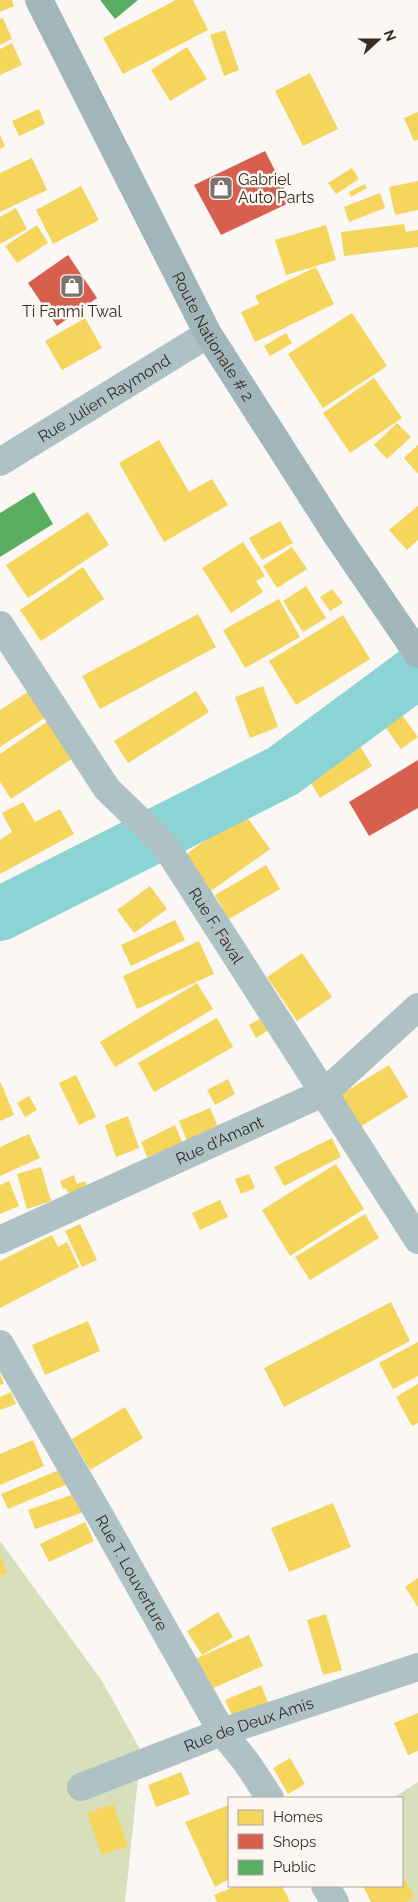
<svg xmlns="http://www.w3.org/2000/svg" width="418" height="1902" font-family="Raleway,sans-serif">
	<style>
		.green { fill: #d7e0bb }
		.homes { fill: #f6d55c }
		.shops { fill: #d6604d }
		.public { fill: #5aae61 }
		.lines { fill: none; stroke-linecap: round; stroke-linejoin: round }
		.river { stroke: #8bd3d5; stroke-width: 54 }
		.street { stroke: #aec1c5; stroke-width: 28 }
		.primary { stroke: #a1b6ba; stroke-width: 28 }
		.labels { text-anchor: middle; stroke-width: 5; stroke-linejoin: round; paint-order: stroke }
		.poi-label { font-size: 16px; fill: #362c22; stroke: #fcf7f2; text-anchor: start }
		.street-label { font-size: 16px; fill: #362c22; stroke: #fcf7f2 }
	</style>
	<rect width="100%" height="100%" fill="#faf7f4"/>
	<g class="green">
		<polygon points="0,1541 102,1681 141,1751 125,1902 0,1902"/>
		<polygon points="418,1782 418,1902 383,1902 379,1886 402,1886 402,1798 393,1798"/>
	</g>
	<g class="homes">
		<polygon points="0,0 12,0 14,6 0,12"/>
		<polygon points="176,0 193,0 208,30 123,74 103,38"/>
		<polygon points="3,18 12,39 0,45 0,19"/>
		<polygon points="225,30 239,70 224,76 210,35"/>
		<polygon points="12,43 22,65 0,75 0,49"/>
		<polygon points="187,47 207,79 170,101 151,70"/>
		<polygon points="310,73 338,129 303,146 275,91"/>
		<polygon points="39,109 45,124 19,136 12,121"/>
		<polygon points="418,112 418,140 414,141 404,118"/>
		<polygon points="0,135 5,146 0,149"/>
		<polygon points="32,158 47,190 0,212 0,173"/>
		<polygon points="352,168 359,179 336,194 328,183"/>
		<polygon points="418,181 418,210 395,215 389,187"/>
		<polygon points="365,184 367,188 351,197 349,192"/>
		<polygon points="81,186 99,220 53,244 36,210"/>
		<polygon points="380,193 385,208 349,222 344,207"/>
		<polygon points="16,208 27,229 0,244 0,217"/>
		<polygon points="404,224 406,232 418,230 418,247 344,256 341,232"/>
		<polygon points="37,225 48,243 17,263 5,246"/>
		<polygon points="326,225 336,260 286,275 275,240"/>
		<polygon points="316,267 334,304 255,342 241,312 259,304 255,296"/>
		<polygon points="352,313 387,366 323,408 288,354"/>
		<polygon points="85,318 102,348 62,370 45,341"/>
		<polygon points="286,333 292,343 270,356 264,346"/>
		<polygon points="374,378 402,418 350,453 323,413"/>
		<polygon points="397,423 411,437 387,459 374,445"/>
		<polygon points="159,440 189,492 212,479 228,505 164,542 119,463"/>
		<polygon points="418,445 418,474 404,458"/>
		<polygon points="418,506 418,540 407,550 389,530"/>
		<polygon points="88,512 109,545 28,598 6,565"/>
		<polygon points="280,521 293,543 262,560 249,538"/>
		<polygon points="243,542 265,576 256,581 263,592 231,613 202,568"/>
		<polygon points="292,547 307,569 277,588 263,566"/>
		<polygon points="83,567 104,599 41,641 20,610"/>
		<polygon points="306,586 326,618 303,632 283,601"/>
		<polygon points="332,589 343,603 330,611 320,597"/>
		<polygon points="279,599 300,637 245,668 223,630"/>
		<polygon points="198,614 216,647 100,709 82,676"/>
		<polygon points="343,615 370,659 296,705 269,661"/>
		<polygon points="263,686 278,727 250,738 235,697"/>
		<polygon points="29,691 46,717 0,747 0,710"/>
		<polygon points="196,691 209,712 128,763 114,741"/>
		<polygon points="387,694 418,737 401,749 370,706"/>
		<polygon points="48,721 73,758 11,799 0,782 0,754"/>
		<polygon points="355,738 372,766 320,798 303,769"/>
		<polygon points="23,802 35,822 60,809 74,834 0,874 0,840 12,832 2,813"/>
		<polygon points="244,813 270,849 211,891 185,855"/>
		<polygon points="266,865 280,889 229,919 215,895"/>
		<polygon points="150,886 167,909 134,933 117,910"/>
		<polygon points="175,920 185,940 131,966 121,945"/>
		<polygon points="199,941 214,974 137,1009 123,976"/>
		<polygon points="302,953 332,997 297,1021 267,977"/>
		<polygon points="197,983 213,1009 115,1067 100,1042"/>
		<polygon points="263,1017 270,1029 256,1038 249,1025"/>
		<polygon points="217,1018 233,1047 154,1092 138,1063"/>
		<polygon points="389,1065 408,1097 360,1127 340,1095"/>
		<polygon points="76,1075 96,1117 79,1125 59,1083"/>
		<polygon points="228,1079 235,1094 215,1105 207,1090"/>
		<polygon points="0,1081 14,1115 0,1121"/>
		<polygon points="29,1096 37,1110 25,1117 17,1103"/>
		<polygon points="210,1108 219,1129 187,1141 179,1121"/>
		<polygon points="128,1116 139,1148 116,1157 105,1125"/>
		<polygon points="175,1125 183,1144 147,1157 141,1142"/>
		<polygon points="29,1134 40,1158 0,1176 0,1147"/>
		<polygon points="332,1138 341,1157 284,1186 274,1167"/>
		<polygon points="336,1164 364,1209 290,1256 262,1210"/>
		<polygon points="41,1167 51,1201 27,1209 17,1174"/>
		<polygon points="249,1174 255,1188 241,1194 235,1179"/>
		<polygon points="74,1175 77,1184 85,1181 92,1197 72,1204 66,1188 63,1189 60,1181"/>
		<polygon points="9,1181 19,1206 0,1214 0,1185"/>
		<polygon points="220,1200 228,1217 200,1230 192,1213"/>
		<polygon points="365,1214 379,1238 310,1280 295,1257"/>
		<polygon points="80,1224 97,1260 82,1267 65,1231"/>
		<polygon points="52,1235 58,1247 67,1242 79,1267 0,1308 0,1261"/>
		<polygon points="391,1302 410,1341 284,1407 264,1368"/>
		<polygon points="88,1321 100,1351 45,1375 32,1345"/>
		<polygon points="418,1342 418,1376 393,1389 379,1363"/>
		<polygon points="0,1373 4,1384 0,1385"/>
		<polygon points="418,1384 418,1423 412,1426 396,1397"/>
		<polygon points="11,1392 16,1404 0,1410 0,1397"/>
		<polygon points="125,1407 143,1438 90,1470 72,1439"/>
		<polygon points="33,1440 44,1466 0,1485 0,1454"/>
		<polygon points="64,1468 70,1483 8,1509 1,1494"/>
		<polygon points="77,1493 84,1512 35,1529 28,1510"/>
		<polygon points="333,1503 351,1547 289,1572 271,1528"/>
		<polygon points="85,1522 94,1541 49,1562 40,1544"/>
		<polygon points="0,1555 7,1573 0,1576"/>
		<polygon points="418,1578 418,1607 405,1587"/>
		<polygon points="218,1612 233,1637 202,1655 187,1631"/>
		<polygon points="326,1614 342,1670 323,1675 307,1620"/>
		<polygon points="249,1635 263,1666 209,1690 195,1659"/>
		<polygon points="261,1685 270,1707 235,1722 225,1700"/>
		<polygon points="418,1713 418,1751 408,1755 394,1723"/>
		<polygon points="290,1758 305,1784 288,1794 273,1768"/>
		<polygon points="181,1772 190,1794 156,1807 148,1785"/>
		<polygon points="113,1804 128,1846 102,1855 87,1813"/>
		<polygon points="229,1805 229,1879 215,1887 185,1822"/>
		<polygon points="402,1875 414,1897 406,1902 371,1902 363,1886 402,1886"/>
		<polygon points="236,1886 282,1886 290,1902 217,1902 214,1895"/>
	</g>
	<g class="shops">
		<polygon points="265,151 291,202 221,235 194,185"/>
		<polygon points="68,255 97,298 57,326 28,283"/>
		<polygon points="418,760 418,808 369,836 349,802"/>
	</g>
	<g class="public">
		<polygon points="100,0 138,0 115,19"/>
		<polygon points="34,492 53,524 0,557 0,513"/>
	</g>
	<g class="lines">
		<polyline class="river" points="0,914 283,771 418,671"/>
		<g class="street">
			<path id="s1" d="M0,462L208,334"/>
			<path id="s2" d="M0,625L107,789L165,845L418,1240"/>
			<path id="s3" d="M0,1240L325,1092L418,1007"/>
			<path id="s4" d="M0,1344L100,1516L222,1732L247,1763L270,1798"/>
			<path id="s5" d="M81,1787L222,1732L418,1667"/>
			<polyline points="325,1886 335,1902"/>
		</g>
		<path class="primary" id="s6" d="M39,0L208,334L336,534L418,654"/>
	</g>
	<defs>
		<g id="shop-square" transform="scale(1.25)"><rect x="-9" y="-9" width="18" height="18" rx="4" fill="#7b736c" stroke="#fcf7f2"/><path d="M-5-2.5h2.3a2.7 3.5 0 0 1 5.4 0H5L5.5 6h-11ZM-1.5-2.5h3a1.5 2.3 0 0 0-3 0Z" fill="#fff"/></g>
	</defs>
	<g fill-rule="evenodd">
		<use href="#shop-square" x="221" y="188"/>
		<use href="#shop-square" x="72" y="286"/>
	</g>
	<g class="labels">
		<g class="poi-label">
			<text x="238" y="185">Gabriel<tspan x="238" dy="18">Auto Parts</tspan></text>
			<text x="72" y="317" text-anchor="middle">Ti Fanmi Twal</text>
		</g>
		<g class="street-label">
			<text dy="6" stroke="none"><textPath href="#s6" startOffset="379">Route Nationale # 2</textPath></text>
			<text dy="6" stroke="none"><textPath href="#s1" startOffset="122">Rue Julien Raymond</textPath></text>
			<text dy="6" stroke="none"><textPath href="#s2" startOffset="372">Rue F. Faval</textPath></text>
			<text dy="6" stroke="none"><textPath href="#s3" startOffset="241">Rue d'Amant</textPath></text>
			<text dy="6" stroke="none"><textPath href="#s4" startOffset="264">Rue T. Louverture</textPath></text>
			<text dy="6" stroke="none"><textPath href="#s5" startOffset="179">Rue de Deux Amis</textPath></text>
		</g>
	</g>
	<rect x="228" y="1797" width="175" height="90" fill="#fcf7f2" stroke="#ada69f"/>
	<rect x="238" y="1810" width="25" height="15" fill="#f6d55c" stroke="#ada69f"/>
	<text x="273" y="1822" font-size="15" fill="#362c22">Homes</text>
	<rect x="238" y="1834" width="25" height="15" fill="#d6604d" stroke="#ada69f"/>
	<text x="273" y="1847" font-size="15" fill="#362c22">Shops</text>
	<rect x="238" y="1860" width="25" height="15" fill="#5aae61" stroke="#ada69f"/>
	<text x="273" y="1872" font-size="15" fill="#362c22">Public</text>
	<g transform="translate(378 40) rotate(69)" stroke="#fcf7f2" stroke-width="4" paint-order="stroke">
	<path d="M0-4L9 19L0 12L-9 19Z" fill="#362c22"/>
	<text y="-8" font-size="14" font-weight="bold" text-anchor="middle" fill="#362c22">N</text>
	</g>
</svg>
